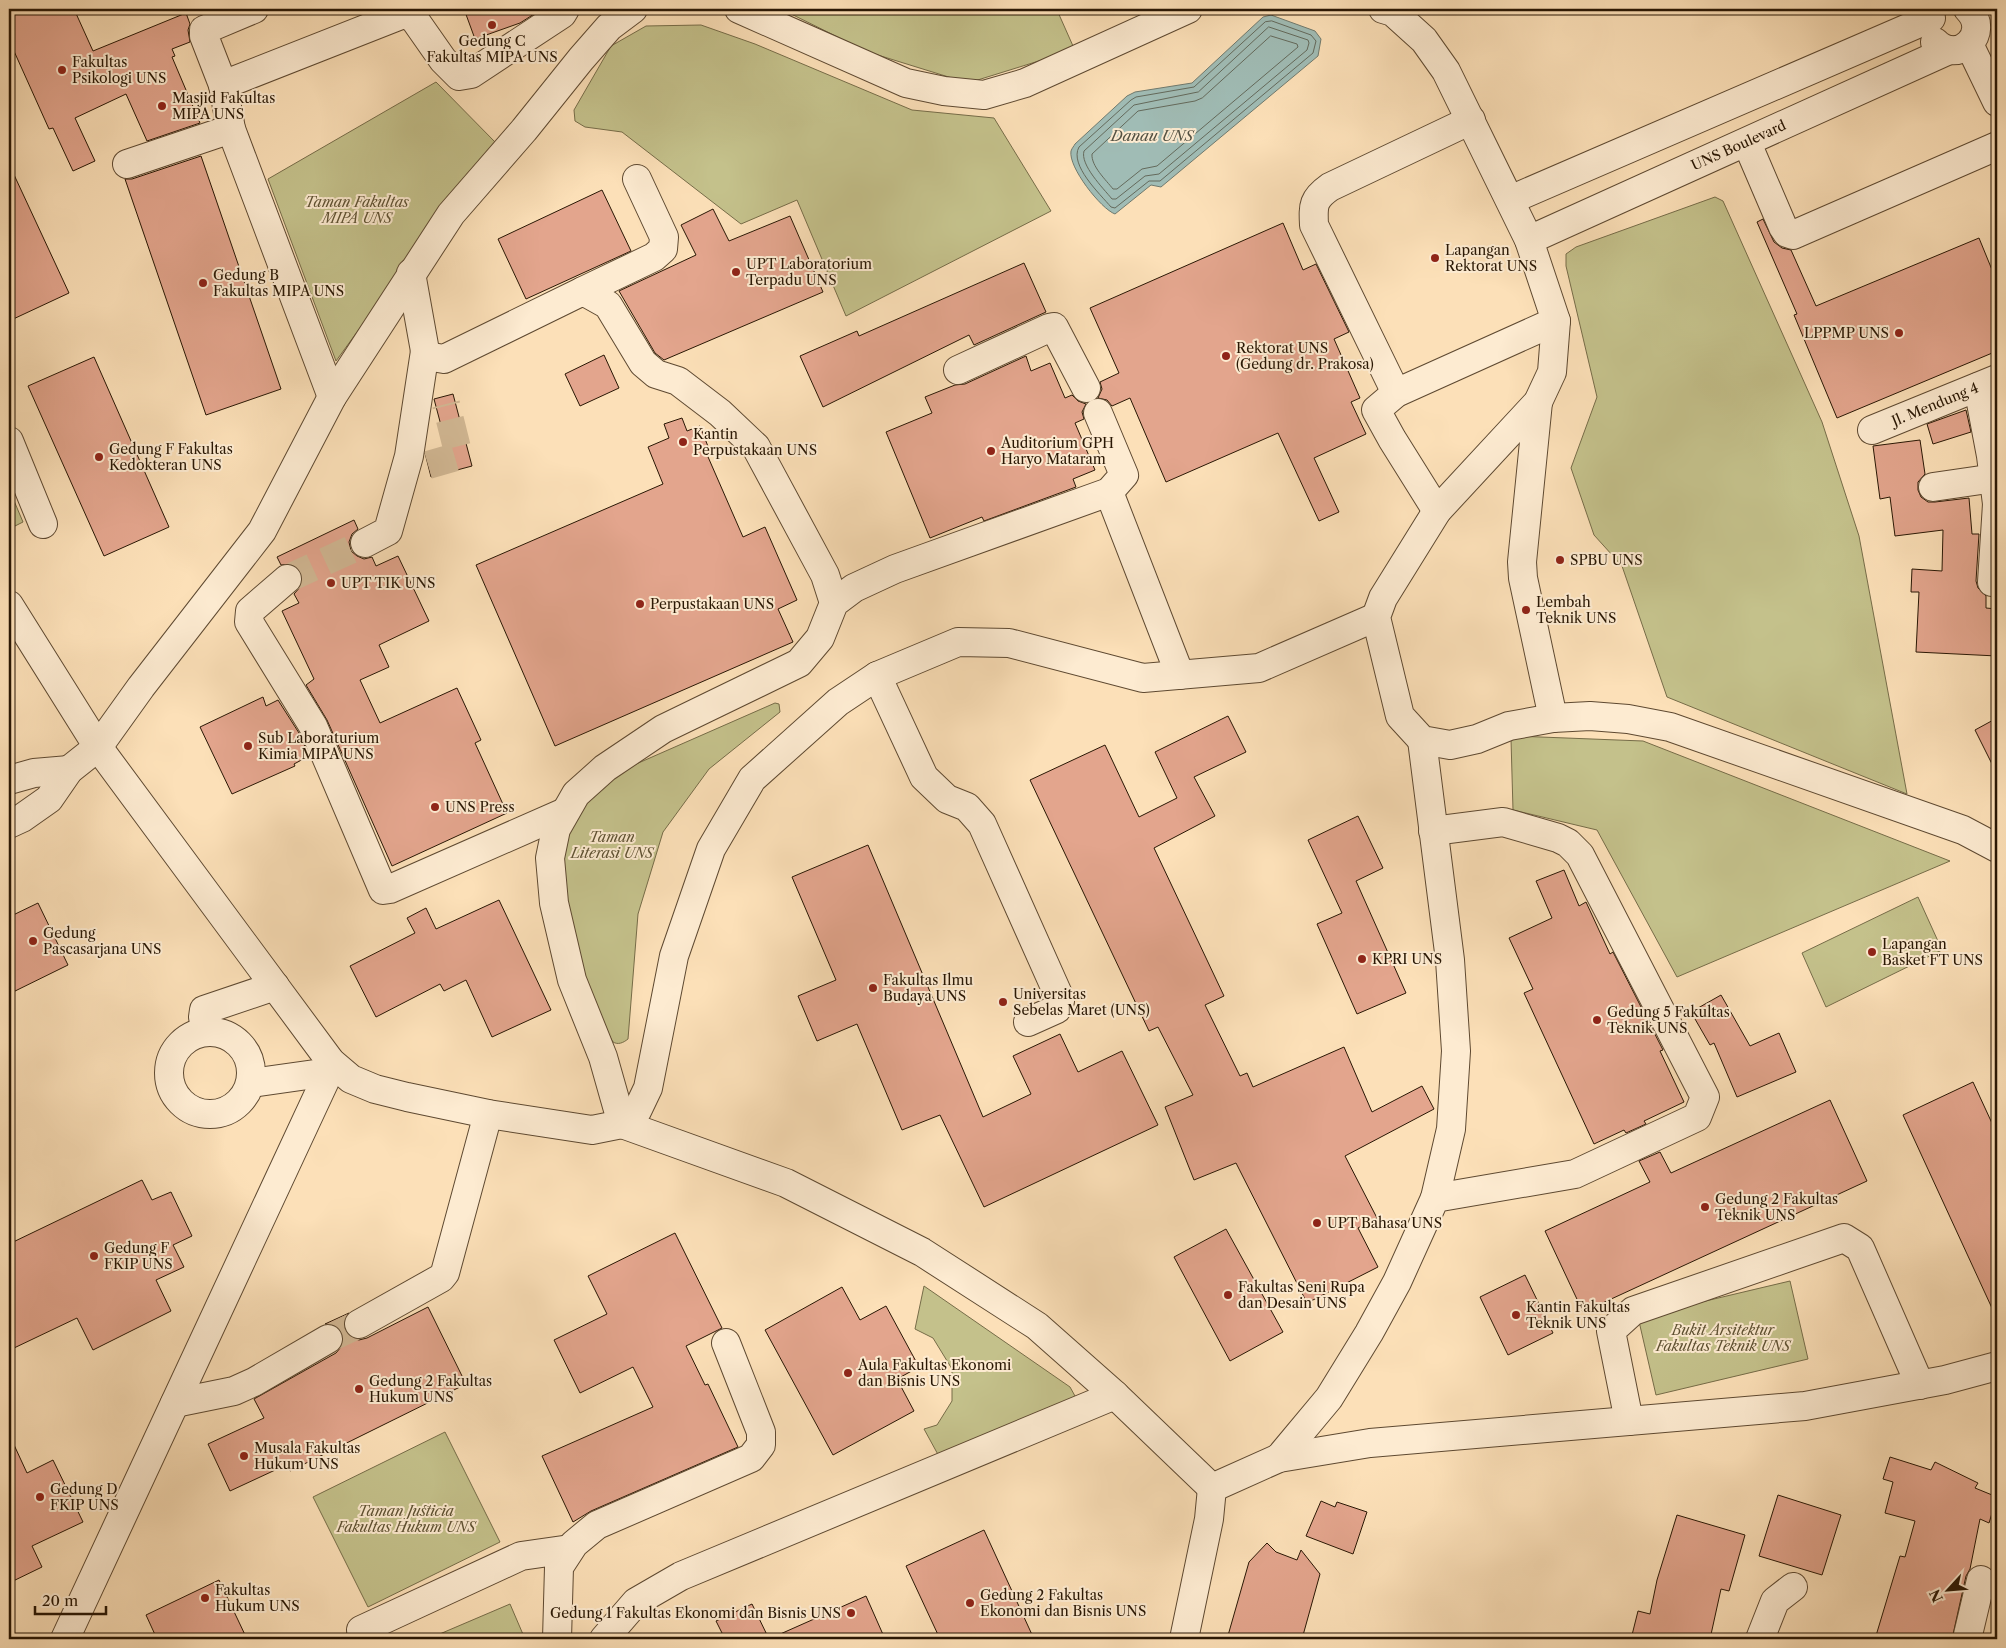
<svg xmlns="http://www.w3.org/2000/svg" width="2006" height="1648" font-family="'Libre Caslon Text',serif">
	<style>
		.green { fill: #c4c18b; stroke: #766c48 }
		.water { fill: #a0bcb5; stroke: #707a6e }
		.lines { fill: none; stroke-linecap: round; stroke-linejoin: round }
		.shore { stroke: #646a5c; stroke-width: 1 }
		.building { fill: #e3a58d; stroke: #291704 }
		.minor-tunnel { stroke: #d2b894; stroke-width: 28; stroke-dasharray: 28 14; stroke-linecap: butt }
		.minor-casing { stroke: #5e4931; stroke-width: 30 }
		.minor { stroke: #fdebd1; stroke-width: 28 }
		.poi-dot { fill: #8f2418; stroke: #fdebd1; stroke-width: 2 }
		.labels { text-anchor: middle; stroke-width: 4; stroke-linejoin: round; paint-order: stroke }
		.poi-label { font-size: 14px; fill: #291704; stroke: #fdebd1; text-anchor: start }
		.street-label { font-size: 14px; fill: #291704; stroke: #fdebd1 }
		.park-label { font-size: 14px; font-style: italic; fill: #5f5233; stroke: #fdebd1 }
		.water-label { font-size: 15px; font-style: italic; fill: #535142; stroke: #fdebd1 }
	</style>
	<rect width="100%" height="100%" fill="#fce0b8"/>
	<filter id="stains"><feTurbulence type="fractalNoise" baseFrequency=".004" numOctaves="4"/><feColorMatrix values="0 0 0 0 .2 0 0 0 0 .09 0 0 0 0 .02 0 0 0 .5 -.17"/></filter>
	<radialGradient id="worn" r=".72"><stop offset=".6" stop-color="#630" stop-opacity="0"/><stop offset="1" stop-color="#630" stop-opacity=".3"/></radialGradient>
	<g class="green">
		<polygon points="781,9 1053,9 1057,10 1073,46 1071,51 968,83 868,52"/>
		<polygon points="701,25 755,44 912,110 994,118 1051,211 846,316 797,200 741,224 622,132 585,127 575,121 574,110 611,46 646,26"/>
		<polygon points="436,82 495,142 336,361 268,179"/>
		<polygon points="1715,197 1723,201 1822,422 1859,536 1907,794 1667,697 1622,566 1594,535 1571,468 1597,397 1566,266 1566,254 1576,247"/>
		<polygon points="9,489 23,522 9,529"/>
		<path d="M775,703L779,704L780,712L709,769L663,832L638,914L628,1039C623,1043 618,1045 613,1042L585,994L557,879L573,819L576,813L612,777L627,768Z"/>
		<polygon points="1515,736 1643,741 1950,861 1677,977 1597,830 1513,810 1511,739"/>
		<polygon points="1918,897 1942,950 1826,1007 1802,953"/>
		<polygon points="1790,1281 1808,1359 1656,1395 1638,1317"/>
		<polygon points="924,1286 1070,1387 1075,1396 1072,1401 941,1460 924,1429 937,1425 952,1401 952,1369 933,1338 915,1329"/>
		<polygon points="445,1432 500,1542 368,1607 313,1497"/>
		<polygon points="510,1604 525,1639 428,1639"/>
	</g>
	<path class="water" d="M1271,15L1315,31L1321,39L1318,56L1161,187L1151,185L1115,214C1101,209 1068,167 1071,151C1072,148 1074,146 1075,144L1127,96L1135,92L1192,83L1263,17Z"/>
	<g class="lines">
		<g class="shore">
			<path d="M1272,21L1311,35L1316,41L1313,53L1160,181H1149L1115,208L1111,207C1100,194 1069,165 1079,147L1131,100L1136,97L1194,87L1265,22Z"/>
			<path d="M1269,27L1308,40L1309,43L1307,50L1159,174L1145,176L1116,199H1112C1103,188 1080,165 1084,151L1134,105L1198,92Z"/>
			<path d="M1271,36L1297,44L1298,47L1157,166L1142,169L1117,189H1113C1106,180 1091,166 1092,154L1138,111L1195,101L1202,98Z"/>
		</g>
	</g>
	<g class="building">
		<polygon points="9,9 74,9 93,51 186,13 190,24 188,30 190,42 172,49 175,56 172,57 200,123 147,141 126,94 75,118 95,161 73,171 53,128 49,129 9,40"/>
		<polygon points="464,9 542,9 520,23 475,39"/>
		<polygon points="201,156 281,389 206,415 125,179 132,179"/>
		<polygon points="9,164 69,293 9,321"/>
		<polygon points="602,190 631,251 526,299 498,239"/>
		<polygon points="713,209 729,241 790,216 823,292 664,360 655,353 619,291 696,255 681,225"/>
		<polygon points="1763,219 1774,242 1782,248 1791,250 1816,306 1979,238 1997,282 1997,351 1837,418 1794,315 1797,314 1757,222"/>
		<polygon points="1283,223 1303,270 1316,264 1349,332 1334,339 1360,398 1351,402 1366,434 1314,458 1339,512 1319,521 1278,433 1166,482 1130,398 1112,406 1107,400 1098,398 1102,389 1100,382 1119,373 1090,308"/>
		<polygon points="1024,263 1046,312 974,345 969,335 823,407 800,356 857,331 859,336"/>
		<polygon points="604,355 619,388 580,406 565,374"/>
		<polygon points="1026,356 1031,371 1050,363 1065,398 1072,395 1078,401 1086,404 1082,412 1084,419 1075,423 1095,470 1073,479 1076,487 984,521 982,517 930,538 886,432 932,413 925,397 955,385 965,384"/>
		<polygon points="94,357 169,527 104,556 28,386"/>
		<polygon points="453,394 472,466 431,477 425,453 447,448 434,399"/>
		<polygon points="1966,410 1971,432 1933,444 1927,424"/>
		<polygon points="682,418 687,431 700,426 709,449 705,450 743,537 765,527 797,600 778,609 793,642 555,746 476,565 663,484 648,447 669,438 664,424"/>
		<polygon points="1920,440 1925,474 1918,482 1918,490 1921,497 1928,502 1935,502 1969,498 1972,534 1979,534 1976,581 1978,588 1986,596 1986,608 1997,609 1997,656 1916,652 1919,592 1911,592 1912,569 1942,571 1943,530 1895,536 1890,497 1880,499 1873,446"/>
		<polygon points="354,520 358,529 352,534 349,542 351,551 357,556 364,559 372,557 376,566 398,556 429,621 379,645 389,667 360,680 380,723 457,688 481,740 475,743 507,813 392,866 327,720 306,685 314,679 282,611 299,603 294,594 302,585 302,577 299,569 293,564 281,565 277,557"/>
		<polygon points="263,697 266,706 278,700 299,733 309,756 294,764 295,766 232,794 200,727"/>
		<polygon points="1228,716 1246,752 1194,777 1215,816 1154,848 1224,996 1205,1005 1240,1076 1247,1073 1253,1087 1344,1047 1372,1112 1422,1086 1434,1109 1345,1156 1377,1218 1358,1228 1378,1267 1307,1303 1236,1163 1194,1180 1165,1107 1193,1095 1158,1027 1149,1031 1030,780 1105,745 1139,817 1177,798 1155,752"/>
		<polygon points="1997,718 1997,774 1975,730"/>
		<polygon points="1358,816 1383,868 1356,881 1406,993 1357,1014 1317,924 1342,913 1308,840"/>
		<polygon points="868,845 983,1117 1031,1094 1013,1056 1060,1034 1078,1072 1122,1051 1158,1125 984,1207 940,1115 902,1130 857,1024 817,1041 798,996 836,980 792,877"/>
		<polygon points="1564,870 1579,906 1586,902 1610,954 1613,952 1663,1050 1660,1051 1684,1102 1644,1121 1646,1124 1626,1133 1624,1130 1594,1144 1524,993 1533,989 1509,938 1552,918 1536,881"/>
		<polygon points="499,900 551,1010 492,1037 466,980 444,991 440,984 376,1017 350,966 415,933 407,918 426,908 436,929"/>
		<polygon points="38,903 68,965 9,994 9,917"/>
		<polygon points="1721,995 1750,1046 1779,1033 1796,1072 1737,1097 1714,1043 1710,1045 1691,1012"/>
		<polygon points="1973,1082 1997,1134 1997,1319 1903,1115"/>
		<polygon points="1830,1100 1867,1181 1583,1312 1545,1231 1650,1182 1639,1161 1660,1152 1671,1173"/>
		<polygon points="142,1180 152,1200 171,1192 192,1236 173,1245 184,1267 156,1280 171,1311 93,1350 77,1318 14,1348 9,1337 9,1244"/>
		<polygon points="1226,1229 1283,1332 1230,1361 1174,1257"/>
		<polygon points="675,1233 722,1328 686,1346 705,1385 708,1384 738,1447 591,1511 573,1522 542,1456 653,1407 633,1367 580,1393 554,1340 607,1314 588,1276"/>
		<polygon points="1525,1275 1553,1333 1508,1355 1480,1297"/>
		<polygon points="842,1287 860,1320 886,1306 919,1367 897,1379 914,1411 833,1455 765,1330"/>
		<polygon points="428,1307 466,1384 290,1471 286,1465 230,1491 208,1444 264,1418 254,1399 336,1353 341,1347 344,1338 341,1331 335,1325 325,1324 349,1313 343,1323 345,1331 351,1338 359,1340 367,1338"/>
		<polygon points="9,1434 27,1473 53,1460 83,1522 32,1546 42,1567 9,1583"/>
		<polygon points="1890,1457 1931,1470 1935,1462 1978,1483 1975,1488 1997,1497 1989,1523 1980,1519 1970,1569 1966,1576 1952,1639 1875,1639 1900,1556 1905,1557 1915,1521 1885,1513 1893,1482 1883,1479"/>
		<polygon points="1778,1495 1841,1515 1822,1575 1759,1556"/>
		<polygon points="1321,1501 1335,1507 1337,1502 1367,1512 1353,1554 1306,1536"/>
		<polygon points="1677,1515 1745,1535 1729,1591 1721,1589 1710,1639 1631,1639 1638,1611 1650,1614 1657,1580"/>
		<polygon points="984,1530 1034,1639 940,1639 906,1566"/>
		<polygon points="1267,1543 1276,1552 1297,1560 1301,1550 1320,1574 1302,1639 1227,1639 1249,1562"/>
		<polygon points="219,1580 247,1639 157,1639 146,1615"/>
		<polygon points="866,1596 885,1639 725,1639 716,1621 752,1604 769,1639"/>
	</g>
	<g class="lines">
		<g class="minor-tunnel">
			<polyline points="428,465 459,456 446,404"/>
			<polyline points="287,579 365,543"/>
			<polyline points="328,1339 359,1324"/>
		</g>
		<g class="minor-casing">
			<g id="minor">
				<polyline points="739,9 906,83 944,91 984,95 1025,83 1188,9"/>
				<polyline points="1383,9 1393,12 1424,40 1446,71 1529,240 1556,321 1552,372 1538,402 1437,511 1383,598 1376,617 1400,716 1422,740 1450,745 1477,739 1509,726 1553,718 1590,716 1628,719 1670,727 1963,830 1997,848"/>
				<path d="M1935,42C1958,66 1992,33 1968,9"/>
				<polyline points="1969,44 1997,102"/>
				<polyline points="223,85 204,36 204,30 254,9"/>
				<polyline points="1747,143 1783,227 1787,233 1793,235 1997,146"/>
				<polyline points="127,164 231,129"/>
				<polyline points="1510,200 1931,18"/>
				<path id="s1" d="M1529,240L1949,50"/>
				<polyline points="411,273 425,351 432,357 444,359 583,291 608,305 643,363 656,374 678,381 720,413 756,447 825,575 834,603"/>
				<polyline points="583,291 654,257 663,249 664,237 637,179"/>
				<polyline points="958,370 1049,328 1054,327 1086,388"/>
				<polyline points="1978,387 1991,456 1997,504"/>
				<path d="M1396,393L1314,225C1313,205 1313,199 1330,187L1471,120"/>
				<polyline points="332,397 231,129 223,85 406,13 415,20 443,60 459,76 471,74 562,14 565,9"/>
				<polyline points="1538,402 1522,562 1523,578 1553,718"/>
				<path id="s2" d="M1872,430L1997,379"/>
				<polyline points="9,441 43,524"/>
				<polyline points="1933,487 1995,478"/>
				<polyline points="1109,492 1180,675"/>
				<polyline points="1437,511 1392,439 1376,410 1396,393 1556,321"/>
				<polyline points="365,543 388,531 409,456 425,351"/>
				<polyline points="287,579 250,611 249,622 313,726 383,890 390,889 565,812"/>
				<polyline points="1992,582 1997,504"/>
				<polyline points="9,605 98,747 331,1062 351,1079 375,1089 407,1097 488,1114 592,1130 622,1124 637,1111 648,1088 674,956 711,849 752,779 838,702 877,676 958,642 1009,643 1143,678 1259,668 1376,617"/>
				<polyline points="877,676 924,777 947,799 967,807 982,824 1058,994 1060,1001 1057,1009 1028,1022"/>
				<polyline points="1422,740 1450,960 1456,1051 1451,1129 1435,1198"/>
				<polyline points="9,780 34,773 69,770"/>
				<polyline points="9,824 22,818 49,799 69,770 98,747 141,687 262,531 332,397 451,214 524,130 581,59 609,27 633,9"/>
				<circle cx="210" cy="1073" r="41"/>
				<polyline points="206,1032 203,1017 204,1010 275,986"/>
				<polyline points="251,1083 329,1072"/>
				<polyline points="622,1124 786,1183 922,1252 1037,1326 1115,1395 1212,1488 1279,1458 1370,1443 1805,1406 1945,1380 1997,1366"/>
				<polyline points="622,1124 603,1057 572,980 554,903 550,858 556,829 576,794 605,768 663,729 799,663 820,638 834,603 854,588 895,569 1109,492 1124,475 1098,413"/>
				<polyline points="359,1324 441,1278 445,1273 488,1114"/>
				<polyline points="175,1403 234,1391 254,1382 328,1339"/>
				<polyline points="1629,1421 1611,1331 1633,1311 1844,1238 1860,1248 1920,1385"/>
				<polyline points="1279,1458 1329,1398 1369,1333 1397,1282 1435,1198 1575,1174 1697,1117 1705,1097 1580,855 1568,843 1558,838 1503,822 1433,831"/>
				<polyline points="361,1630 521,1556 570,1549"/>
				<polyline points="65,1639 329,1072 331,1062"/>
				<polyline points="557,1639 559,1567 574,1544 597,1525 751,1458 761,1445 761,1432 726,1343"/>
				<polyline points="604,1639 636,1602 681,1576 1115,1395"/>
				<polyline points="1184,1639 1209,1519 1212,1488"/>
				<polyline points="1760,1639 1775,1601 1793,1587"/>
				<polyline points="1967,1639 1981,1580"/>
			</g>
		</g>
		<use href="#minor" class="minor"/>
	</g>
	<g class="poi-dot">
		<circle cx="492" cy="25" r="5"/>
		<circle cx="62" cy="70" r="5"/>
		<circle cx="162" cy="106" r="5"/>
		<circle cx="1435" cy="258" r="5"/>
		<circle cx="736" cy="272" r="5"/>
		<circle cx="203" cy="283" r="5"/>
		<circle cx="1899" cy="333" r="5"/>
		<circle cx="1226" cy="356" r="5"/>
		<circle cx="683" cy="442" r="5"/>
		<circle cx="991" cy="451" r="5"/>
		<circle cx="99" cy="457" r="5"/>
		<circle cx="1560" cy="560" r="5"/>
		<circle cx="331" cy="583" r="5"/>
		<circle cx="640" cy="604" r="5"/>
		<circle cx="1526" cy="610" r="5"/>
		<circle cx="248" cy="746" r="5"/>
		<circle cx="435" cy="807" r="5"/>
		<circle cx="33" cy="941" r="5"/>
		<circle cx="1872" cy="952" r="5"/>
		<circle cx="1362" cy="959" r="5"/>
		<circle cx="873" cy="988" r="5"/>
		<circle cx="1003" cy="1002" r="5"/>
		<circle cx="1597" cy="1020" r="5"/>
		<circle cx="1705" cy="1207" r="5"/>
		<circle cx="1317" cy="1223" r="5"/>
		<circle cx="94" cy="1256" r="5"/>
		<circle cx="1228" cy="1295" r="5"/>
		<circle cx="1516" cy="1315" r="5"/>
		<circle cx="848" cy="1373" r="5"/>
		<circle cx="359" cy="1389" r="5"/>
		<circle cx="244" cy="1456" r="5"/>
		<circle cx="40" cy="1497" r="5"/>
		<circle cx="205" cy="1598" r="5"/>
		<circle cx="970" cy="1603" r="5"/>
		<circle cx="851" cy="1613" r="5"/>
	</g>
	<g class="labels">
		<g class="poi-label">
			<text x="492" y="46" text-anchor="middle">Gedung C<tspan x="492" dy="16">Fakultas MIPA UNS</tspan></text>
			<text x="72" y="67">Fakultas<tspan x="72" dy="16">Psikologi UNS</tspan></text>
			<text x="172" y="103">Masjid Fakultas<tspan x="172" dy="16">MIPA UNS</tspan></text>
			<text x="1445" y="255">Lapangan<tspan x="1445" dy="16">Rektorat UNS</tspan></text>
			<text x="746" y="269">UPT Laboratorium<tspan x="746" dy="16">Terpadu UNS</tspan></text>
			<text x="213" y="280">Gedung B<tspan x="213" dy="16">Fakultas MIPA UNS</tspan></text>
			<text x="1889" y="338" text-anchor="end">LPPMP UNS</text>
			<text x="1236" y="353">Rektorat UNS<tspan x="1236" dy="16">(Gedung dr. Prakosa)</tspan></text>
			<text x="693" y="439">Kantin<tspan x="693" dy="16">Perpustakaan UNS</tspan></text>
			<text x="1001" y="448">Auditorium GPH<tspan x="1001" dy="16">Haryo Mataram</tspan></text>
			<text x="109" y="454">Gedung F Fakultas<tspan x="109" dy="16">Kedokteran UNS</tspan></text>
			<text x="1570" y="565">SPBU UNS</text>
			<text x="341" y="588">UPT TIK UNS</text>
			<text x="1536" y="607">Lembah<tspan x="1536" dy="16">Teknik UNS</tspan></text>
			<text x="650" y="609">Perpustakaan UNS</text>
			<text x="258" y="743">Sub Laboraturium<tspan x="258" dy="16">Kimia MIPA UNS</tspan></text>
			<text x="445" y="812">UNS Press</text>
			<text x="43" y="938">Gedung<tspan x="43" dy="16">Pascasarjana UNS</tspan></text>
			<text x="1882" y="949">Lapangan<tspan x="1882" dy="16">Basket FT UNS</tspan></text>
			<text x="1372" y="964">KPRI UNS</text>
			<text x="883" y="985">Fakultas Ilmu<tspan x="883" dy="16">Budaya UNS</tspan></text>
			<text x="1013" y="999">Universitas<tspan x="1013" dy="16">Sebelas Maret (UNS)</tspan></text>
			<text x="1607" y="1017">Gedung 5 Fakultas<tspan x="1607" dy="16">Teknik UNS</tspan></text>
			<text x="1715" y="1204">Gedung 2 Fakultas<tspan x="1715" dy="16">Teknik UNS</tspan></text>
			<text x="1327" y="1228">UPT Bahasa UNS</text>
			<text x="104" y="1253">Gedung F<tspan x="104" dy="16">FKIP UNS</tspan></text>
			<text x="1238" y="1292">Fakultas Seni Rupa<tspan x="1238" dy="16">dan Desain UNS</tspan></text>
			<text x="1526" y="1312">Kantin Fakultas<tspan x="1526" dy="16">Teknik UNS</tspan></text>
			<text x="858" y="1370">Aula Fakultas Ekonomi<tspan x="858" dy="16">dan Bisnis UNS</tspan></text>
			<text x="369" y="1386">Gedung 2 Fakultas<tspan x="369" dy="16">Hukum UNS</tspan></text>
			<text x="254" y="1453">Musala Fakultas<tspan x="254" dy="16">Hukum UNS</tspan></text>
			<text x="50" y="1494">Gedung D<tspan x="50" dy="16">FKIP UNS</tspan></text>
			<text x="215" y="1595">Fakultas<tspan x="215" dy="16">Hukum UNS</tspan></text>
			<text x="980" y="1600">Gedung 2 Fakultas<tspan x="980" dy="16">Ekonomi dan Bisnis UNS</tspan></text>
			<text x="841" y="1618" text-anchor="end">Gedung 1 Fakultas Ekonomi dan Bisnis UNS</text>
		</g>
		<g class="street-label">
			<text dy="5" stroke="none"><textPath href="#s1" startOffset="230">UNS Boulevard</textPath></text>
			<text dy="5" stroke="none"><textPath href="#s2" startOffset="68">Jl. Mendung 4</textPath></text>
		</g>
		<g class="park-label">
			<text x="357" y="207">Taman Fakultas<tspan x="357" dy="16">MIPA UNS</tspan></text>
			<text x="612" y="842">Taman<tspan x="612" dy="16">Literasi UNS</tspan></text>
			<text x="1723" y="1335">Bukit Arsitektur<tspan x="1723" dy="16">Fakultas Teknik UNS</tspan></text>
			<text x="406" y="1516">Taman Justicia<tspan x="406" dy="16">Fakultas Hukum UNS</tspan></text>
		</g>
		<g class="water-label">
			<text x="1152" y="141">Danau UNS</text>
		</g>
	</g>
	<rect width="2006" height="1648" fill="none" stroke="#fce0b8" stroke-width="30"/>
	<rect x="10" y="10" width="1986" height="1628" fill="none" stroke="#291704" stroke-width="2.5"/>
	<rect x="15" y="15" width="1976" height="1618" fill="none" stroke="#291704"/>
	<g transform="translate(1948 1590) rotate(244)" stroke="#fdebd1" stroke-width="4" paint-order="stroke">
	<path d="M0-4L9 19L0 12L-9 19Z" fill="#291704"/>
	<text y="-8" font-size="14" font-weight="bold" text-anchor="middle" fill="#291704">N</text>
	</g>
	<path d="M35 1606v8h71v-8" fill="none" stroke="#291704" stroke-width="2.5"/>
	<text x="42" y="1606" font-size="15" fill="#291704" stroke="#fdebd1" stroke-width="4" paint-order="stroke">20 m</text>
	<rect width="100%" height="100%" filter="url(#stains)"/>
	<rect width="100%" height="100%" fill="url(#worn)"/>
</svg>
